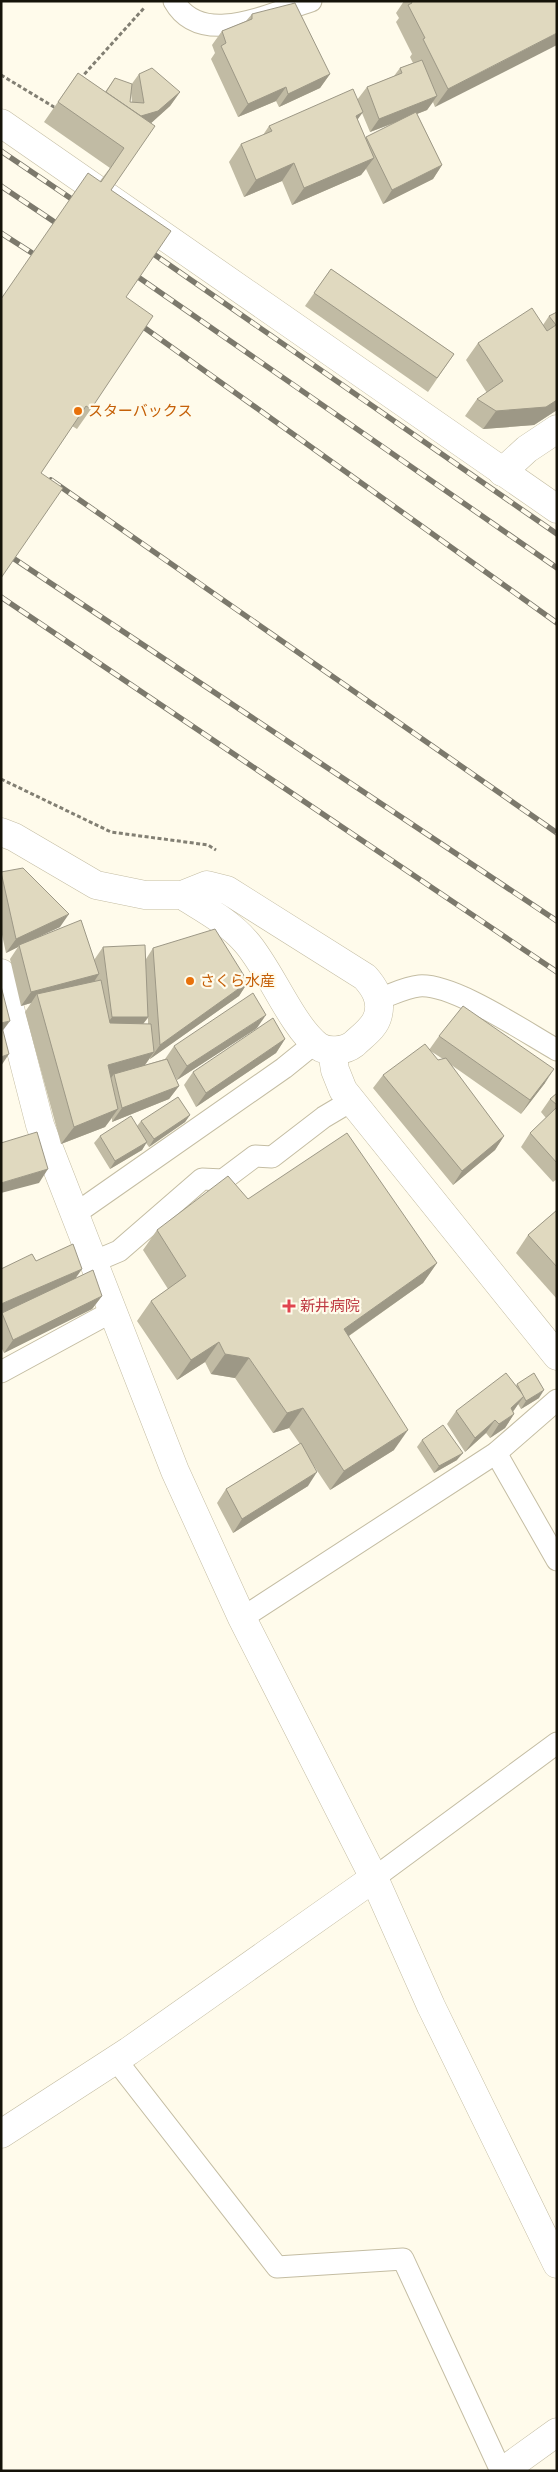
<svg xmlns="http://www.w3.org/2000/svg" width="558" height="2472" font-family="Poppins,'Noto Sans JP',sans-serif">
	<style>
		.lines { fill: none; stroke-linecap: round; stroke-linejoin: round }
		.lane-casing { stroke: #c4bda3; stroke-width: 23 }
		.street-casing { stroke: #c4bda3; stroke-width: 29 }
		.secondary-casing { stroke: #c4bda3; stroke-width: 29 }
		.path { stroke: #827f73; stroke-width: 3; stroke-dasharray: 4 2.5; stroke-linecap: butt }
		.lane { stroke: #fff; stroke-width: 21 }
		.street { stroke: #fff; stroke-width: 28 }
		.secondary { stroke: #fff; stroke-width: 28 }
		.rail-casing { stroke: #7c796c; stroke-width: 5.5 }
		.rail { stroke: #fffbeb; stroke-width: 4; stroke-dasharray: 11; stroke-linecap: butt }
		.wall { fill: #c1bba4; fill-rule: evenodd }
		.shaded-wall { fill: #9d9886 }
		.building { fill: #e0d9bf; stroke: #9d9886 }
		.food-dot { fill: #e8710a; stroke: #fffbeb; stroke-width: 2 }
		.health-dot { fill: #e0444e; stroke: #fffbeb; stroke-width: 2 }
		.labels { text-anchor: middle; stroke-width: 4.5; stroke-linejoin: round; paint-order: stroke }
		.food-label { font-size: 15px; fill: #c56008; stroke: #fffbeb; text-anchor: start }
		.health-label { font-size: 15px; fill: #be3a42; stroke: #fffbeb; text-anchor: start }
	</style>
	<rect width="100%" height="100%" fill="#fffbeb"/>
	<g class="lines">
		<g class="lane-casing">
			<g id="lane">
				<path d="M174,1C201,49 271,13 311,1"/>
				<path d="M379,999C391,995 406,987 419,986C453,983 525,1032 557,1050"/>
				<polyline points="75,1214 284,1068 305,1051 313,1040"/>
				<polyline points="93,1262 119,1251 202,1179 223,1180 255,1156 272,1157 324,1117 351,1101"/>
				<polyline points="1,1372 113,1311"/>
				<polyline points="496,1453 557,1560"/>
				<polyline points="242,1618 496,1453 557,1400"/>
				<polyline points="374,1878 557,1743"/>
				<polyline points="116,2060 277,2267 403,2259 501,2471"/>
			</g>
		</g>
		<g class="street-casing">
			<g id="street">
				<polyline points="1,123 557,509"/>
				<polyline points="502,472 527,449 557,429"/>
				<polyline points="1,973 40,1125 175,1471 242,1618 374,1878 431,2006 557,2264"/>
				<polyline points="1,2134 129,2051 374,1878"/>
				<polyline points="503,2471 557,2432"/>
			</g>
		</g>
		<g class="secondary-casing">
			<g id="secondary">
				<path d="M1,832L14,837L96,885L145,895H182L207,885L227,890L365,977C375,988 382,1000 378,1015C375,1028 363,1035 354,1044C345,1051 328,1053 318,1046C291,1025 270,969 246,942C229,922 204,909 182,895"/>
				<polyline points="332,1051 335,1070 343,1090 557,1356"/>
			</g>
		</g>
		<g class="path">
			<polyline points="1,75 54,107 55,106"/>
			<polyline points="80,79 144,8"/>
			<polyline points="1,779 111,832 208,845 216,850"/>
		</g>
		<use href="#lane" class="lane"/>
		<use href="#street" class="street"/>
		<use href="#secondary" class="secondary"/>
		<g class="rail-casing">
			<g id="rail">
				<polyline points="1,151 82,206"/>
				<polyline points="1,186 65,229"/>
				<polyline points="1,233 43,260"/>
				<polyline points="142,246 557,534"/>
				<polyline points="128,270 557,568"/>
				<polyline points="135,321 557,623"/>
				<polyline points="51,480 557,833"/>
				<polyline points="1,550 557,921"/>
				<polyline points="1,597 557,972"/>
			</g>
		</g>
		<use href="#rail" class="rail"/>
	</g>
	<g class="wall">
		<path d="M404,1H557L435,107L433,102L427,110L417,114L442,165L433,179L383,204L366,169L361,175L292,205L282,181L244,197L229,162L241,144L263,135L269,126L357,100L367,87L394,76L400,68L413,63L410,57L412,54L396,22L399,18L396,13ZM362,113L370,132L397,122L365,138L357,119Z"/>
		<polygon points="252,14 330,74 320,88 279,107 276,101 238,117 211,59 215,53 212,45 222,31 246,21"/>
		<path d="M78,73L105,92L115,78L131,85L139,74L180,92L170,106L151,123L111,190L126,297L91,409L77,429L72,426L41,473L100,181L110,168L44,122ZM131,93L132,102H130Z"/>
		<polygon points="331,269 454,354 428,392 305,306"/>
		<polygon points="557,312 557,410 534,425 483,429 465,416 477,399 487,393 466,360 478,343 543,325 549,316"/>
		<path d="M1,872L60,927L40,936L94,960L103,947L146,959L153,948L248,982L239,996L150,1059V1058L145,1065L165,1059L174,1046L257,1028L177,1080L173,1072L179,1086L169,1099L112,1122V1118L105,1127L61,1144L25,1012L31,1003L21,1006L10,959L18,947L6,953L1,930ZM148,1018V1024H143Z"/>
		<polygon points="439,1036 545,1083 521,1114 450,1064 504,1136 495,1150 453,1185 373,1088 383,1075 443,1059 429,1050"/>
		<polygon points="285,1039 276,1053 196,1107 184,1085 193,1072"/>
		<polygon points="557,1093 557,1179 553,1182 521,1147 530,1133 546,1118 541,1112 550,1099"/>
		<polygon points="190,1115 185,1122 149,1147 146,1143 142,1150 110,1169 94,1143 100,1136 137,1126 141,1121"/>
		<polygon points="248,1199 437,1263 423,1283 349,1336 394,1450 330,1490 312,1463 308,1486 233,1533 217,1503 226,1489 300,1444 289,1428 273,1433 235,1378 211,1374 205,1362 177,1380 137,1321 151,1301 168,1289 143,1250 157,1230"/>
		<polygon points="557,1210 557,1299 516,1253 528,1235"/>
		<polygon points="36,1261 76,1278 102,1296 92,1309 4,1353 1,1347 1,1314"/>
		<polygon points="517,1384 539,1398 521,1409 518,1404 513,1412 514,1414 505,1428 490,1438 486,1433 465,1452 447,1424 456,1411 516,1386"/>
		<polygon points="422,1440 457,1460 434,1473 417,1447"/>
	</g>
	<g class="shaded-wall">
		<polygon points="557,33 557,45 435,107 448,89"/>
		<polygon points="330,74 320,88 279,107 288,94"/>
		<polygon points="286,87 276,101 238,117 248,104"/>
		<polygon points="180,92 170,106 149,125 127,117"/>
		<polygon points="437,96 427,110 370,132 379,119"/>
		<polygon points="363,112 350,130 356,116"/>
		<polygon points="374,158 361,175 292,205 304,188"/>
		<polygon points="294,163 282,181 244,197 256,180"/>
		<polygon points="442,165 433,179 383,204 392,190"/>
		<polygon points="557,400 557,410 534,425 483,429 496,411"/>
		<polygon points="69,914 60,927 19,946 19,945 18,947 6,953 16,939"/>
		<polygon points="99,974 90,988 37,994 31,1003 21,1006 31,992"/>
		<polygon points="248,982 239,996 150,1059 160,1045"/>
		<polygon points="266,1015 257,1028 177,1080 187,1066"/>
		<polygon points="112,1017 148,1017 138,1031 102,1031"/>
		<polygon points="10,1021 1,1033 1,1023"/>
		<polygon points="285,1039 276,1053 196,1107 206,1093"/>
		<polygon points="154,1052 142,1069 114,1074 111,1078 95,1082 108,1065"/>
		<polygon points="9,1054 1,1066 1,1057"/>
		<polygon points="554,1069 545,1083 521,1114 530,1100"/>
		<polygon points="179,1086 169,1099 112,1122 122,1108"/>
		<polygon points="118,1109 105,1127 61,1144 74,1127"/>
		<polygon points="190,1115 185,1122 149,1147 154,1139"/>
		<polygon points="504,1136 495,1150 453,1185 462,1171"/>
		<polygon points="147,1142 142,1150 110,1169 115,1161"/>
		<polygon points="48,1169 39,1183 1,1193 1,1183"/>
		<polygon points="437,1263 423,1283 330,1349 344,1329"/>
		<polygon points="82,1269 73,1282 1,1314 1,1304"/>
		<polygon points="102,1296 92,1309 4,1353 13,1340"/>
		<polygon points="219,1342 205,1362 177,1380 191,1360"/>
		<polygon points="225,1354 249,1358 235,1378 211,1374"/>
		<polygon points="544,1390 539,1398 521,1409 526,1401"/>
		<polygon points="524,1396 514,1410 501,1422 511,1408"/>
		<polygon points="303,1408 289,1428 273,1433 287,1413"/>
		<polygon points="514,1414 505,1428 490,1438 499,1424"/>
		<polygon points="495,1420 486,1433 465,1452 475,1438"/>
		<polygon points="408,1430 394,1450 330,1490 344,1471"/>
		<polygon points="463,1453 457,1460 434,1473 439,1466"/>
		<polygon points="317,1472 308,1486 233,1533 242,1519"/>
	</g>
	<g class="building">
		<polygon points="411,1 557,1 557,33 448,89 423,39 425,38 408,5 412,3"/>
		<polygon points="295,3 330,74 288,94 286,87 248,104 221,46 226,43 222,31 252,19 252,14"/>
		<polygon points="422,60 437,96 379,119 367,87 402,73 400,68"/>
		<polygon points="152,68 180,92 158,111 141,116 106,92 115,78 132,84 130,102 144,103 139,74"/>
		<polygon points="78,73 155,126 111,190 171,231 126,297 153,316 91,409 86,406 41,473 63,488 1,578 1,299 88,173 101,182 124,148 58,102"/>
		<polygon points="353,89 363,112 356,116 374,158 304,188 294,163 256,180 241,144 272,131 269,126"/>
		<polygon points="416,112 442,165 392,190 366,137"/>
		<polygon points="331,269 454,354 437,378 314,293"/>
		<polygon points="532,308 547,331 556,325 549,316 557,312 557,400 546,407 496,411 477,399 503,381 478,343"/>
		<polygon points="23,868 69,914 16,939 1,872"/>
		<polygon points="81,920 99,974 31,992 19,945"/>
		<polygon points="215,929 248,982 160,1045 153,948"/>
		<polygon points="145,945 148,1017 112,1017 103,947"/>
		<polygon points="101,980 110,1023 151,1024 154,1052 108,1065 118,1109 74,1127 37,994"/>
		<polygon points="1,986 10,1021 1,1023"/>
		<polygon points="253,993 266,1015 187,1066 174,1046"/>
		<polygon points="463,1006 554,1069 530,1100 439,1036"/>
		<polygon points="273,1018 285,1039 206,1093 193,1072"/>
		<polygon points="1,1023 9,1054 1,1057"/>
		<polygon points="425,1044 438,1060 446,1058 504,1136 462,1171 383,1075"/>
		<polygon points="167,1059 179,1086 122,1108 114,1074"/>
		<polygon points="557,1093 557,1105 550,1099"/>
		<polygon points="178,1097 190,1115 154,1139 141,1121"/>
		<polygon points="557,1107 557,1163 530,1133"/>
		<polygon points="131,1116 147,1142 115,1161 100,1136"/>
		<polygon points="37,1132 48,1169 1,1183 1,1143"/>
		<polygon points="347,1133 437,1263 344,1329 408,1430 344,1471 303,1408 287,1413 249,1358 225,1354 219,1342 191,1360 151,1301 186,1276 157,1230 228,1176 248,1199"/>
		<polygon points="557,1210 557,1267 528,1235"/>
		<polygon points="73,1244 82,1269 1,1304 1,1269 32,1254 36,1261"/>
		<polygon points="93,1270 102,1296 13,1340 2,1313"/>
		<polygon points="506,1373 524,1396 511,1408 514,1414 499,1424 495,1420 475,1438 456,1411"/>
		<polygon points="534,1373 544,1390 526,1401 517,1384"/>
		<polygon points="443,1425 463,1453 439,1466 422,1440"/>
		<polygon points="301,1443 317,1472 242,1519 226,1489"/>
	</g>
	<g class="food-dot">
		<circle cx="78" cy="411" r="5"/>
		<circle cx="190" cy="981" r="5"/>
	</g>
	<path class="health-dot" d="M286.5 1298.5h5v5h5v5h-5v5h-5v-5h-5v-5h5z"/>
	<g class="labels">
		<g class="food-label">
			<text x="88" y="416">スターバックス</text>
			<text x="200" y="986">さくら水産</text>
		</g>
		<g class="health-label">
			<text x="300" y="1311">新井病院</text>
		</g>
	</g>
	<rect width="558" height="2472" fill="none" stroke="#151309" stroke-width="5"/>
</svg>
